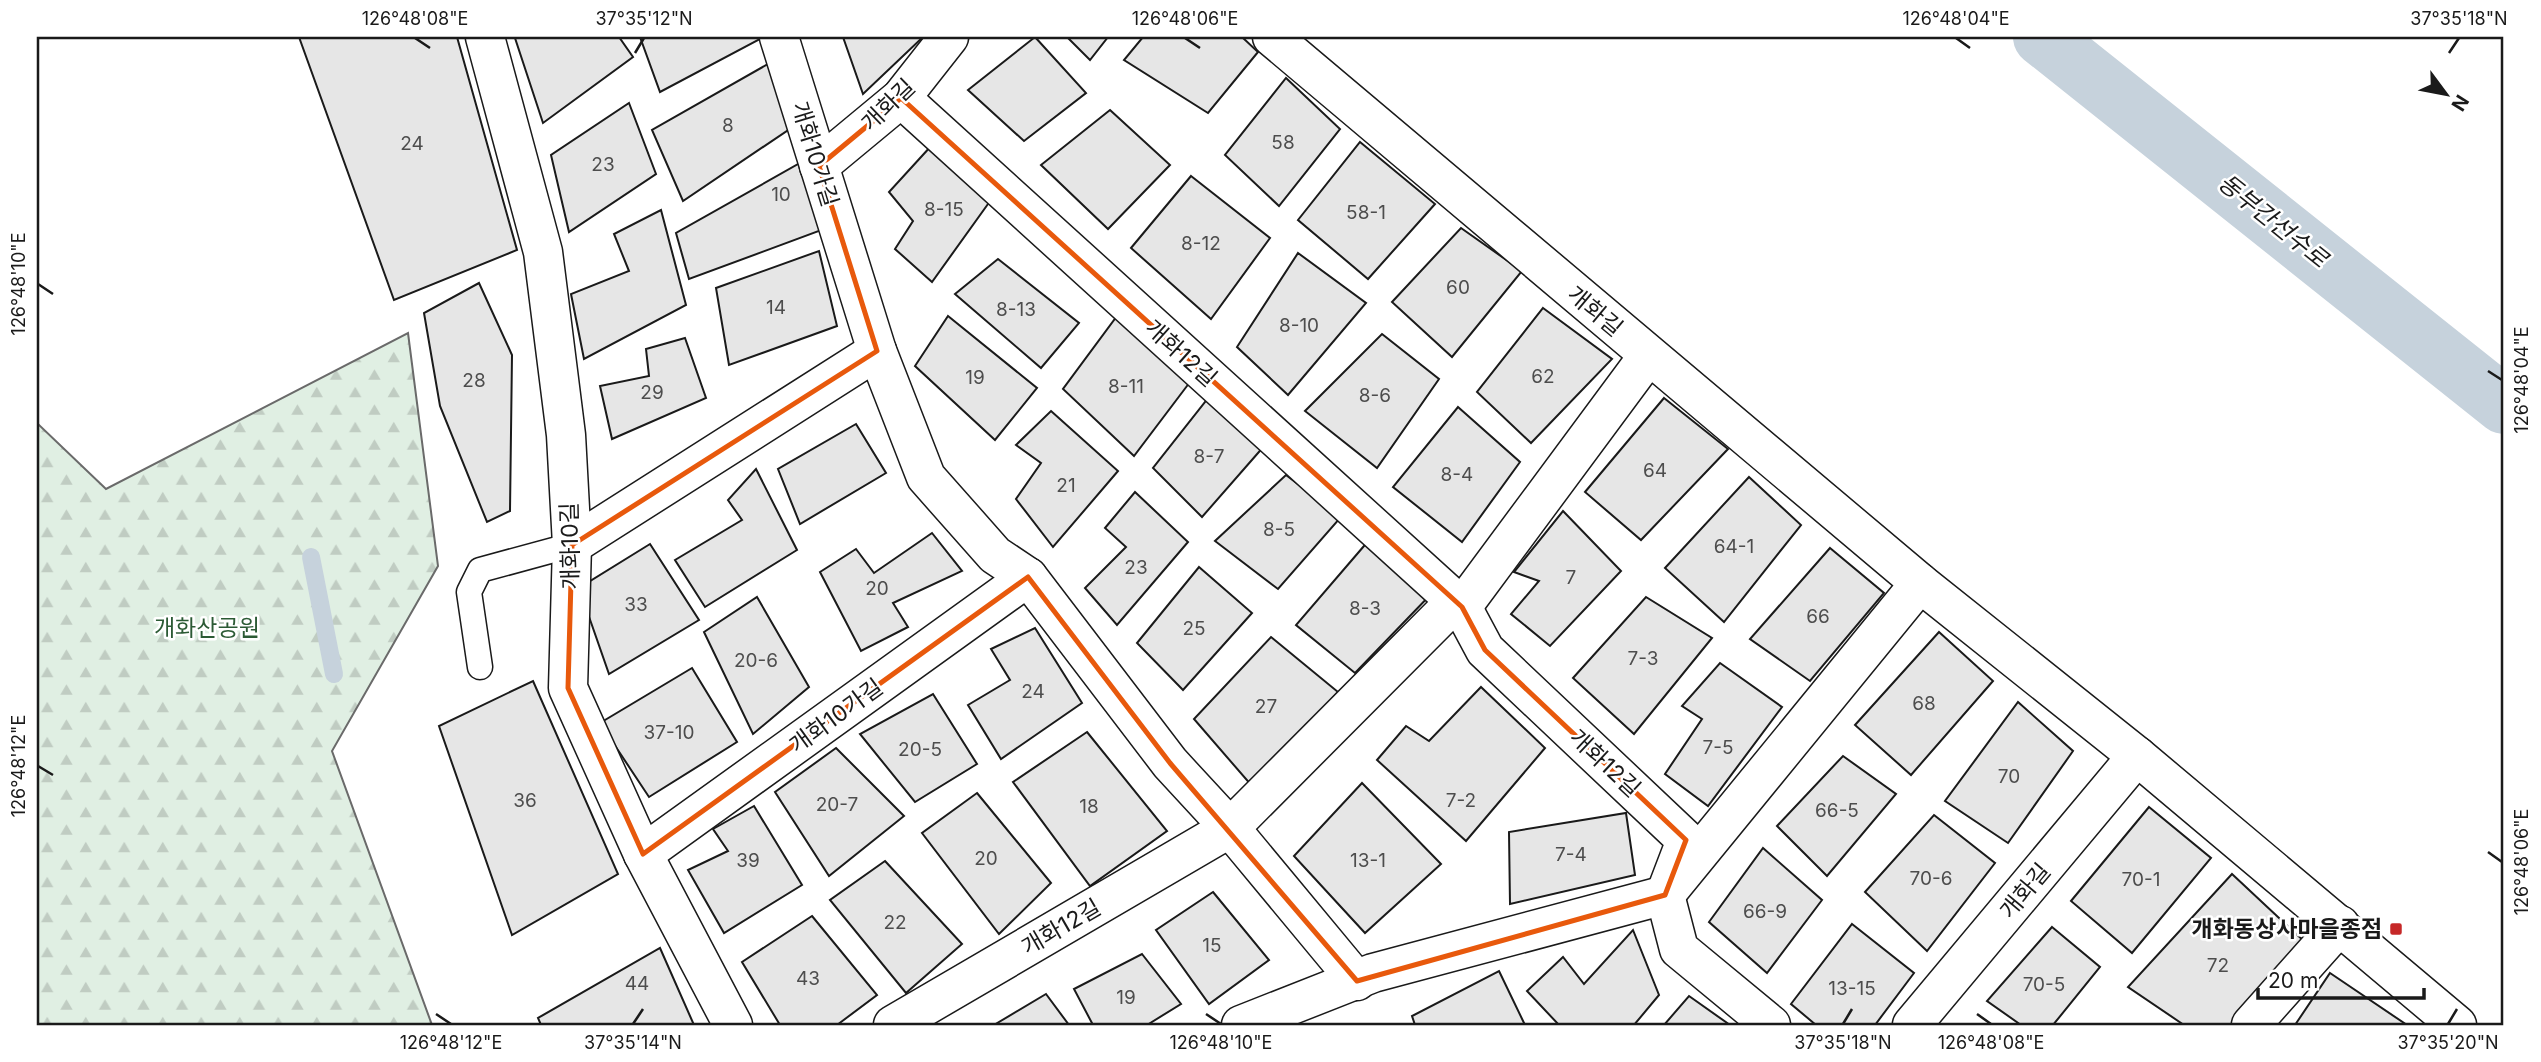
<svg xmlns="http://www.w3.org/2000/svg" width="2541" height="1062" font-family="Inter,'Noto Sans KR',sans-serif">
	<style>
		.forest { fill: url(#forest-firs); stroke: #6a6a6a; stroke-width: 2 }
		.lines { fill: none; stroke-linecap: round; stroke-linejoin: round }
		.stream { stroke: #c6d2dc; stroke-width: 18 }
		.canal { stroke: #c6d2dc; stroke-width: 58 }
		.building { fill: #e6e6e6; stroke: #1a1a1a; stroke-width: 2 }
		.lane-casing { stroke: #1a1a1a; stroke-width: 27 }
		.street-casing { stroke: #1a1a1a; stroke-width: 41 }
		.lane { stroke: #fff; stroke-width: 24 }
		.street { stroke: #fff; stroke-width: 38 }
		.marked { fill: none; stroke: #e8590c; stroke-width: 5; stroke-linejoin: round }
		.ticks { fill: none; stroke: #1a1a1a; stroke-width: 2.5 }
		.poi-dot { fill: #c62828; stroke: #fff; stroke-width: 2.5 }
		.labels { text-anchor: middle; stroke-width: 5; stroke-linejoin: round; paint-order: stroke }
		.number-label { font-size: 19px; fill: #4d4d4d }
		.street-label { font-size: 23px; fill: #1a1a1a; stroke: #fff }
		.park-label { font-size: 23px; fill: #2b5a34; stroke: #fff }
		.poi-label { font-size: 23px; font-weight: bold; fill: #1a1a1a; stroke: #fff; text-anchor: end }
		.water-label { font-size: 24px; font-style: italic; fill: #1a1a1a; stroke: #fff }
		.neatline { fill: none; stroke: #1a1a1a; stroke-width: 2.5 }
		.ticks-label { font-size: 18px; text-anchor: middle; fill: #1a1a1a }
	</style>
	<defs>
		<pattern id="forest-firs" width="22" height="20" patternUnits="userSpaceOnUse" patternTransform="scale(1.75)"><rect width="22" height="20" fill="#e0efe3"/><path d="M5 1l3.5 6h-7zM16 11l3.5 6h-7z" fill="#c0ccc2"/></pattern>
	</defs>
	<rect width="100%" height="100%" fill="#fff"/>
	<polygon class="forest" points="408,333 438,566 332,751 432,1025 37,1025 37,423 106,489"/>
	<g class="lines">
		<polyline class="stream" points="311,557 334,674"/>
		<polyline class="canal" points="2042,37 2504,405"/>
	</g>
	<g class="building">
		<polygon points="299,37 457,37 517,250 394,300"/>
		<polygon points="517,37 619,37 633,57 543,123 515,38"/>
		<polygon points="640,37 762,37 762,38 660,92"/>
		<polygon points="843,37 923,37 863,94"/>
		<polygon points="1035,37 1086,93 1024,141 968,90"/>
		<polygon points="1067,37 1108,37 1090,60"/>
		<polygon points="1143,37 1242,37 1258,52 1208,113 1124,60"/>
		<polygon points="782,56 803,120 683,201 652,130"/>
		<polygon points="1286,78 1340,129 1279,206 1225,155"/>
		<polygon points="629,103 656,174 569,232 551,155"/>
		<polygon points="1110,110 1170,165 1108,229 1041,165"/>
		<polygon points="1360,142 1435,204 1368,279 1298,220"/>
		<polygon points="932,145 993,197 932,282 895,249 913,221 889,192"/>
		<polygon points="807,159 827,228 689,279 676,233"/>
		<polygon points="1191,176 1270,238 1211,319 1131,248"/>
		<polygon points="661,210 686,305 584,359 571,294 629,271 614,234"/>
		<polygon points="1461,228 1522,271 1452,357 1392,302"/>
		<polygon points="819,251 837,326 729,365 716,288"/>
		<polygon points="1298,253 1366,303 1288,395 1237,347"/>
		<polygon points="998,259 1079,323 1041,368 955,294"/>
		<polygon points="479,283 512,355 510,511 487,522 440,406 424,313"/>
		<polygon points="1543,308 1612,359 1531,443 1477,392"/>
		<polygon points="948,316 1037,388 995,440 915,366"/>
		<polygon points="1117,316 1190,382 1134,456 1063,389"/>
		<polygon points="1382,334 1439,379 1377,468 1305,411"/>
		<polygon points="685,338 706,398 612,439 600,386 649,376 646,349"/>
		<polygon points="1209,397 1265,445 1202,517 1153,468"/>
		<polygon points="1664,398 1728,449 1641,540 1585,492"/>
		<polygon points="1458,407 1520,462 1462,542 1393,487"/>
		<polygon points="1051,411 1118,471 1053,547 1016,499 1041,463 1016,445"/>
		<polygon points="856,424 886,473 800,524 778,469"/>
		<polygon points="756,469 797,550 705,607 675,560 742,520 728,500"/>
		<polygon points="1286,475 1341,517 1278,589 1215,541"/>
		<polygon points="1749,477 1801,525 1724,622 1665,568"/>
		<polygon points="1135,492 1188,542 1117,625 1085,588 1126,547 1105,528"/>
		<polygon points="1563,511 1621,571 1550,646 1511,614 1539,581 1514,572"/>
		<polygon points="932,533 962,571 893,603 908,627 861,651 820,572 856,549 874,573"/>
		<polygon points="1370,539 1435,590 1355,673 1296,625"/>
		<polygon points="650,544 699,620 609,674 579,588"/>
		<polygon points="1830,548 1884,593 1810,681 1750,639"/>
		<polygon points="1199,567 1252,613 1183,690 1137,643"/>
		<polygon points="757,597 809,687 753,734 704,632"/>
		<polygon points="1646,597 1712,638 1634,734 1573,678"/>
		<polygon points="1035,628 1082,703 1001,759 968,705 1010,680 991,649"/>
		<polygon points="1939,632 1993,681 1911,775 1855,725"/>
		<polygon points="1271,637 1338,692 1252,786 1194,719"/>
		<polygon points="1720,663 1782,707 1708,806 1665,774 1702,719 1682,706"/>
		<polygon points="692,668 737,742 649,797 600,723"/>
		<polygon points="533,681 618,874 512,935 439,726"/>
		<polygon points="1481,687 1545,748 1466,841 1377,760 1406,726 1429,741"/>
		<polygon points="933,694 977,764 915,802 860,734"/>
		<polygon points="2018,702 2073,751 2008,843 1945,801"/>
		<polygon points="1087,732 1167,831 1090,886 1013,782"/>
		<polygon points="836,748 904,816 829,876 775,792"/>
		<polygon points="1843,756 1896,794 1827,876 1777,826"/>
		<polygon points="1362,783 1441,864 1365,933 1294,856"/>
		<polygon points="977,793 1051,883 999,934 922,833"/>
		<polygon points="754,806 802,885 724,933 688,870 728,851 713,829"/>
		<polygon points="2149,807 2211,858 2132,953 2071,901"/>
		<polygon points="1626,813 1635,875 1510,904 1509,832"/>
		<polygon points="1934,815 1995,863 1927,951 1865,892"/>
		<polygon points="1763,848 1822,900 1767,973 1709,922"/>
		<polygon points="885,861 962,944 906,993 830,900"/>
		<polygon points="2232,874 2307,944 2239,1025 2184,1025 2128,987"/>
		<polygon points="1213,892 1269,960 1209,1004 1156,930"/>
		<polygon points="812,916 877,995 837,1025 780,1025 742,962"/>
		<polygon points="1852,924 1914,973 1875,1025 1816,1025 1791,1004"/>
		<polygon points="2052,927 2100,967 2053,1025 2021,1025 1987,1001"/>
		<polygon points="1633,930 1659,995 1634,1025 1559,1025 1527,991 1563,957 1584,984"/>
		<polygon points="660,948 694,1025 541,1025 538,1018"/>
		<polygon points="1142,954 1181,1004 1147,1025 1093,1025 1074,989"/>
		<polygon points="1499,971 1525,1025 1415,1025 1412,1016"/>
		<polygon points="2330,973 2407,1025 2295,1025"/>
		<polygon points="1046,994 1069,1025 994,1025"/>
		<polygon points="1689,996 1730,1025 1664,1025"/>
	</g>
	<g class="lines">
		<g class="lane-casing">
			<polyline id="lane" points="480,667 469,592 480,570 572,545"/>
		</g>
		<g class="street-casing">
			<g id="street">
				<polyline points="485,37 543,252 566,435 572,545 568,688 643,854 733,1025"/>
				<polyline points="779,37 877,351 926,477 995,555 1028,577 1170,763 1230,828 1357,981"/>
				<polyline points="1272,37 1920,583 2137,756 2457,1025"/>
				<polyline points="901,98 1462,607 1485,650 1686,840 1665,895 1679,949 1771,1025"/>
				<polyline points="819,166 901,98 949,37"/>
				<polyline points="572,545 877,351"/>
				<polyline points="643,854 1028,577"/>
				<polyline points="893,1025 1230,828 1451,606 1462,607 1648,356"/>
				<polyline points="1241,1025 1373,973 1665,895 1920,583"/>
				<polyline points="1912,1025 2137,756"/>
				<polyline points="2251,1025 2340,925"/>
			</g>
		</g>
		<use href="#lane" class="lane"/>
		<use href="#street" class="street"/>
	</g>
	<path class="marked" d="M901,98L1462,607L1485,650L1686,840L1665,895L1357,981L1170,763L1028,577L643,854L568,688L572,545L877,351L819,166Z"/>
	<path class="ticks" d="M415,38L430,48M1185,38L1200,48M1956,38L1970,48M635,53L644,38M2449,53L2459,38M38,284L53,294M2488,371L2502,380M38,766L53,775M2488,852L2502,862M436,1014L451,1024M1206,1014L1221,1024M1977,1014L1991,1024M633,1024L643,1009M1843,1024L1852,1009M2448,1024L2457,1009"/>
	<rect class="poi-dot" x="2389" y="922" width="14" height="14" rx="3.5"/>
	<g class="labels">
		<g class="number-label">
			<text x="728" y="132">8</text>
			<text x="1283" y="149">58</text>
			<text x="412" y="150">24</text>
			<text x="603" y="171">23</text>
			<text x="781" y="201">10</text>
			<text x="944" y="216">8-15</text>
			<text x="1366" y="219">58-1</text>
			<text x="1201" y="250">8-12</text>
			<text x="1458" y="294">60</text>
			<text x="776" y="314">14</text>
			<text x="1016" y="316">8-13</text>
			<text x="1299" y="332">8-10</text>
			<text x="1543" y="383">62</text>
			<text x="975" y="384">19</text>
			<text x="474" y="387">28</text>
			<text x="1126" y="393">8-11</text>
			<text x="652" y="399">29</text>
			<text x="1375" y="402">8-6</text>
			<text x="1209" y="463">8-7</text>
			<text x="1655" y="477">64</text>
			<text x="1457" y="481">8-4</text>
			<text x="1066" y="492">21</text>
			<text x="1279" y="536">8-5</text>
			<text x="1734" y="553">64-1</text>
			<text x="1136" y="574">23</text>
			<text x="1571" y="584">7</text>
			<text x="877" y="595">20</text>
			<text x="636" y="611">33</text>
			<text x="1365" y="615">8-3</text>
			<text x="1818" y="623">66</text>
			<text x="1194" y="635">25</text>
			<text x="1643" y="665">7-3</text>
			<text x="756" y="667">20-6</text>
			<text x="1033" y="698">24</text>
			<text x="1924" y="710">68</text>
			<text x="1266" y="713">27</text>
			<text x="669" y="739">37-10</text>
			<text x="1718" y="754">7-5</text>
			<text x="920" y="756">20-5</text>
			<text x="2009" y="783">70</text>
			<text x="525" y="807">36</text>
			<text x="1461" y="807">7-2</text>
			<text x="837" y="811">20-7</text>
			<text x="1089" y="813">18</text>
			<text x="1837" y="817">66-5</text>
			<text x="1571" y="861">7-4</text>
			<text x="986" y="865">20</text>
			<text x="748" y="867">39</text>
			<text x="1368" y="867">13-1</text>
			<text x="1931" y="885">70-6</text>
			<text x="2141" y="886">70-1</text>
			<text x="1765" y="918">66-9</text>
			<text x="895" y="929">22</text>
			<text x="1212" y="952">15</text>
			<text x="2218" y="972">72</text>
			<text x="808" y="985">43</text>
			<text x="637" y="990">44</text>
			<text x="2044" y="991">70-5</text>
			<text x="1852" y="995">13-15</text>
			<text x="1126" y="1004">19</text>
		</g>
		<g class="street-label">
			<text transform="translate(888 105) rotate(-44)" y="8">개화길</text>
			<text transform="translate(815 154) rotate(73)" y="8">개화10가길</text>
			<text transform="translate(1595 311) rotate(40)" y="8">개화길</text>
			<text transform="translate(1181 353) rotate(42)" y="8">개화12길</text>
			<text transform="translate(570 546) rotate(-91)" y="8">개화10길</text>
			<text transform="translate(836 716) rotate(-36)" y="8">개화10가길</text>
			<text transform="translate(1605 763) rotate(43)" y="8">개화12길</text>
			<text transform="translate(2025 891) rotate(-50)" y="8">개화길</text>
			<text transform="translate(1061 927) rotate(-30)" y="8">개화12길</text>
		</g>
		<g class="park-label">
			<text x="207" y="636">개화산공원</text>
		</g>
		<g class="poi-label">
			<text x="2382" y="937">개화동상사마을종점</text>
		</g>
		<g class="water-label">
			<text transform="translate(2273 221) rotate(39)" y="8">동부간선수로</text>
		</g>
	</g>
	<rect width="2541" height="1062" fill="none" stroke="#ffffff" stroke-width="77"/>
	<g transform="translate(2446 94) rotate(122)" stroke="#ffffff" stroke-width="5" paint-order="stroke">
	<path d="M0-5L12 26L0 18L-12 26Z" fill="#1a1a1a"/>
	<text y="-10" font-size="19" font-weight="bold" text-anchor="middle" fill="#1a1a1a">N</text>
	</g>
	<path d="M2258 988v10h166v-10" fill="none" stroke="#1a1a1a" stroke-width="3.5"/>
	<text x="2268" y="988" font-size="21" fill="#1a1a1a" stroke="#ffffff" stroke-width="5" paint-order="stroke">20 m</text>
	<rect x="38" y="38" width="2464" height="986" class="neatline"/>
	<g class="ticks-label">
		<text x="415" y="25">126°48'08"E</text>
		<text x="644" y="25">37°35'12"N</text>
		<text x="1185" y="25">126°48'06"E</text>
		<text x="1956" y="25">126°48'04"E</text>
		<text x="2459" y="25">37°35'18"N</text>
		<text transform="translate(19 284) rotate(-90)" y="6">126°48'10"E</text>
		<text transform="translate(2522 380) rotate(-90)" y="6">126°48'04"E</text>
		<text transform="translate(19 766) rotate(-90)" y="6">126°48'12"E</text>
		<text transform="translate(2522 862) rotate(-90)" y="6">126°48'06"E</text>
		<text x="451" y="1049">126°48'12"E</text>
		<text x="633" y="1049">37°35'14"N</text>
		<text x="1221" y="1049">126°48'10"E</text>
		<text x="1843" y="1049">37°35'18"N</text>
		<text x="1991" y="1049">126°48'08"E</text>
		<text x="2448" y="1049">37°35'20"N</text>
	</g>
</svg>
